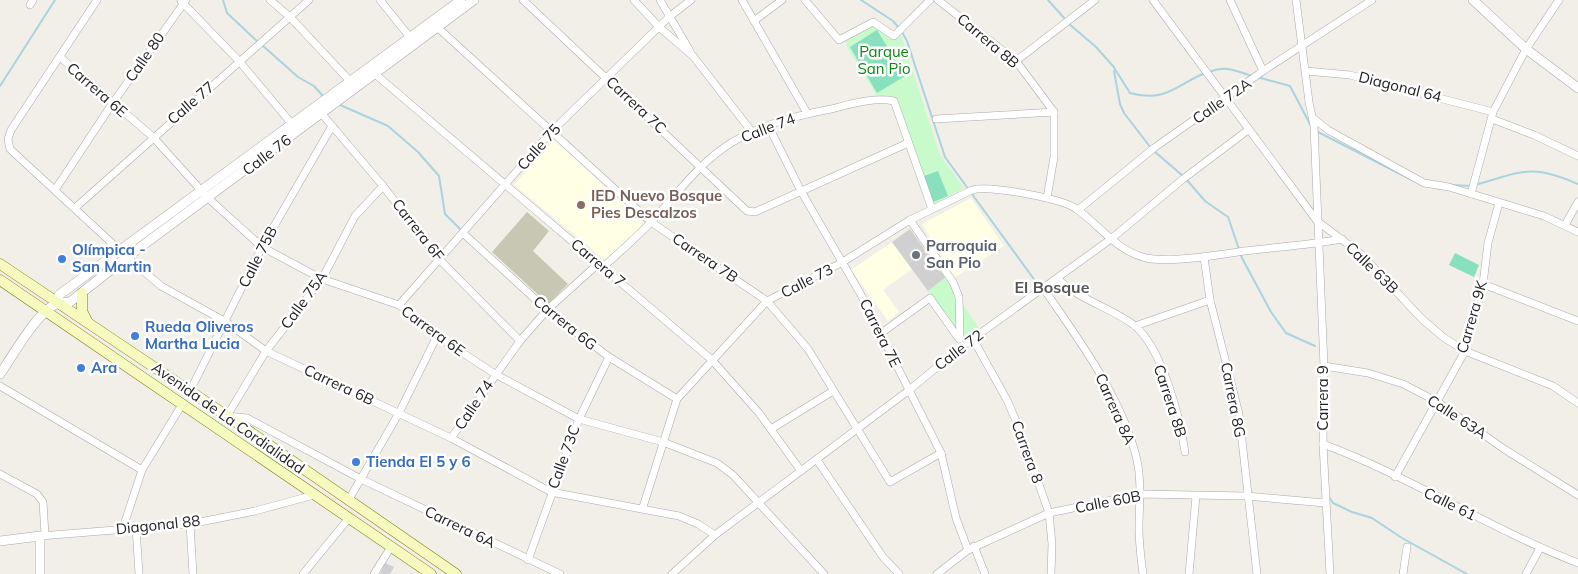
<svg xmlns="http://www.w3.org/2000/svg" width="1578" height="574" font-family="Mulish,sans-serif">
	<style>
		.education { fill: #ffffe5 }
		.religious { fill: #d0d0d0 }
		.construction { fill: #c7c7b4 }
		.park { fill: #c8facc }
		.pitch { fill: #88e0be }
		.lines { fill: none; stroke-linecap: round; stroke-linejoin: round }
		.stream { stroke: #aad3df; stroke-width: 2 }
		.minor-casing { stroke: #a9a9a9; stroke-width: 8 }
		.tertiary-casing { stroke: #a9a9a9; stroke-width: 10 }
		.secondary-casing { stroke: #707d05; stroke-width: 11 }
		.minor { stroke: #fff; stroke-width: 7 }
		.tertiary { stroke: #fff; stroke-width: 9 }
		.secondary { stroke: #f7fabf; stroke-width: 10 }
		.education-dot { fill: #8d6e63; stroke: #fff; stroke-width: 2 }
		.worship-dot { fill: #6b7280; stroke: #fff; stroke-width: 2 }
		.shop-dot { fill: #3f7fe0; stroke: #fff; stroke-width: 2 }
		.labels { text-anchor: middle; stroke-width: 5; stroke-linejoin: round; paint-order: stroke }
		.street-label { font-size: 15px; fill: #222; stroke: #fff }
		.park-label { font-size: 15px; fill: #0c8416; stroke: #fff }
		.education-label { font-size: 15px; font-weight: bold; fill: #785e54; stroke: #fff; text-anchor: start }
		.worship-label { font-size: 15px; font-weight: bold; fill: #5b616d; stroke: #fff; text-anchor: start }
		.shop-label { font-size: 15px; font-weight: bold; fill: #366cbe; stroke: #fff; text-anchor: start }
		.neighbourhood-label { font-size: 16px; font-weight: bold; fill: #555; stroke: #fff }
	</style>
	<rect width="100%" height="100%" fill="#f2efe9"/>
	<g class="education">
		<polygon points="554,140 646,224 605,260 514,185"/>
		<polygon points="971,198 1004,246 954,278 922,224"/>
		<polygon points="892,242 912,269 883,290 899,312 888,321 851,270"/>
	</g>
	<g class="religious">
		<polygon points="910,229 945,278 928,291 892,242"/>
		<polygon points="385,563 394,567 390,574 380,574"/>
	</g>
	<polygon class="construction" points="527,212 549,231 533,251 568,284 548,304 492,252"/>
	<g class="park">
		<polygon points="872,25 891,37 901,35 940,155 964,188 934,204 909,142 896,97 877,96 847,47 846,41"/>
		<polygon points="945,278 979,328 963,341 928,291"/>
	</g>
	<g class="pitch">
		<polygon points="877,30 905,76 877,93 850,47"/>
		<polygon points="938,171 948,196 933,202 924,176"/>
		<polygon points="1455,253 1479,265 1474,277 1449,265"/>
	</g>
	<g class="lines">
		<g class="stream">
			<polyline points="223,0 227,13 258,42"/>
			<polyline points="861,0 893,21 899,28"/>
			<polyline points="1048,0 1065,19"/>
			<polyline points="1068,23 1096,47 1113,66"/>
			<polyline points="902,32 907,41 945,157 969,190"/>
			<polyline points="262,45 298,77 314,86 323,96"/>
			<path d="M1113,66L1130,93C1165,103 1176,85 1205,73"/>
			<polyline points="1114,71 1120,104 1124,113 1151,148"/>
			<path d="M1209,72C1226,65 1236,71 1252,76"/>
			<polyline points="1257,77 1290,86 1311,126"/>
			<polyline points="0,86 55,0"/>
			<polyline points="338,104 388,126 418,152 439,176 445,214 461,230"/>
			<polyline points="1316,131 1414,181"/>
			<polyline points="1154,151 1183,176"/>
			<polyline points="1186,179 1205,201 1228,217 1242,258 1271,312 1286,333 1315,346"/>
			<polyline points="1451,185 1471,186"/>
			<path d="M1475,185C1522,172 1530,163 1578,184"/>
			<polyline points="1435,188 1445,189"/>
			<polyline points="972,194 1036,282 1035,291"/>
			<polyline points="1329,497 1333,503 1352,512 1372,518 1402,538 1467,574"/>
		</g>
		<g class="minor-casing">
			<g id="minor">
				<polyline points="97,0 11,130 8,139 10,149 127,257 161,286 226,322 266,351 451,438 551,492 679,516 698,524 715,535"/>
				<polyline points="270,0 290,17 349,80"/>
				<polyline points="380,0 413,41"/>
				<polyline points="523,0 747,211 755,212 908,143"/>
				<polyline points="634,0 659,27 693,56 752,132"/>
				<polyline points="660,0 690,51"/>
				<polyline points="742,0 807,113"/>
				<polyline points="805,0 839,40 873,22 894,36 930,0"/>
				<polyline points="938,0 1016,61 1054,112 1054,157 1047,198"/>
				<polyline points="1153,0 1317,221 1361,254 1422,319 1443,337 1465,351 1553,386 1578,403"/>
				<polyline points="1230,0 1263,71"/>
				<polyline points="1296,0 1309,102 1314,126 1324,366 1323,444 1330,574"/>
				<polyline points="181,1 239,61 291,123"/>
				<polyline points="30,5 33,0"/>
				<polyline points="754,21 782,0"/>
				<polyline points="437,27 651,222 767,301 808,349 890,482 941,453"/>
				<polyline points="60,57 153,137 208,198 262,247 322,279 399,305 437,336 495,374 579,419 663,442 717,463 733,475 824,574"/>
				<polyline points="1016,61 1095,0"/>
				<polyline points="1306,71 1350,75 1493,112"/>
				<polyline points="375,74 712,360 759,413 801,471"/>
				<polyline points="322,114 383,186 440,260 520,341"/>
				<polyline points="1313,118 1328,130 1424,183 1449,187 1544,216 1578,232"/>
				<polyline points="936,119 1054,112"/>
				<polyline points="1492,119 1534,135 1578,156"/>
				<polyline points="769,127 801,191 860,293 941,453 956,518 968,550"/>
				<polyline points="55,190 112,104 186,0"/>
				<polyline points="1471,194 1493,112 1526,49 1559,0"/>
				<polyline points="75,208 309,0"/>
				<polyline points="1078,210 1154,148 1263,71 1372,0"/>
				<polyline points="910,220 953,282 959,297 960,339"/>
				<polyline points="1565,225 1578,202"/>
				<polyline points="464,234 547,310 609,357 677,399"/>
				<polyline points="1204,257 1210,300 1239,414 1257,574"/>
				<path d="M603,267C620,252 637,237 653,220C677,194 700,162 731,143C760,125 798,115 831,109C851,104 874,97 894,101L932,209"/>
				<path d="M1058,279C1079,300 1110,307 1134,325C1162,348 1180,417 1185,452"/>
				<polyline points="1483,284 1578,321"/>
				<path d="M1044,289C1080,342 1122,397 1137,460C1142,483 1139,505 1139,528C1139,543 1141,559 1143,574"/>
				<polyline points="399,305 552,131 669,17 691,0"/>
				<polyline points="1135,326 1210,300"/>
				<polyline points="880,334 930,298 959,339"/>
				<polyline points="973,339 1007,400 1020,430 1049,513 1052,544 1051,574"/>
				<polyline points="1324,366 1368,373 1403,384 1436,401 1504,449 1578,495"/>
				<polyline points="0,386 142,470"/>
				<polyline points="190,391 262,247 332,126"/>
				<polyline points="227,416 247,418 361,479 560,574"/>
				<polyline points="227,416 266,351 322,279 355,216 383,186"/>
				<polyline points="771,429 833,391"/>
				<polyline points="451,438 520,341 547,310 599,263"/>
				<path d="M1323,444C1411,477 1490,529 1578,563"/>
				<polyline points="817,460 883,557 899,574"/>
				<polyline points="0,474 37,494 43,502 45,535"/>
				<polyline points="1395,477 1465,351 1483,284 1488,243 1499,203"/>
				<polyline points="348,501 399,413 437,336"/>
				<path d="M643,507L677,399L767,301L841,263L910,220L972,190C989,185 1059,198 1075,208C1099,224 1116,251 1146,258C1170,263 1219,255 1244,251C1277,247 1310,245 1342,239"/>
				<polyline points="190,524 193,574"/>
				<polyline points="136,527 139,574"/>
				<polyline points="123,528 142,470 183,403"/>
				<polyline points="40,536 190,524 255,511 314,495"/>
				<polyline points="974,546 985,574"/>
				<polyline points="528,560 579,419 609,357"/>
				<polyline points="303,574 349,518"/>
				<polyline points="374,574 391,547"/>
				<polyline points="672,574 715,535 908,391 964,345 1111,239 1183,179 1248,130"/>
				<polyline points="937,574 968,550 1049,513 1141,494 1246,496 1325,503"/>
				<polyline points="1189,574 1196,496"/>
				<polyline points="1403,574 1407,547"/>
				<polyline points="1526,574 1540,548"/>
			</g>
		</g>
		<g class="tertiary-casing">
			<g id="tertiary">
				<polyline points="1473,0 1526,49 1578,88"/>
				<polyline points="58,303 59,295 461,0"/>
				<path d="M0,374C13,356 37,311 58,303C61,302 67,303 70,302L127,257L474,0"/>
				<polyline points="0,541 40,536 40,574"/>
			</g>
		</g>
		<g class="secondary-casing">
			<g id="secondary">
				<polyline points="0,264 227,416 456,574"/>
				<polyline points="0,280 431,574"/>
				<polyline points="82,293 82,311 87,321"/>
			</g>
		</g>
		<use href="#minor" class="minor"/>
		<use href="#tertiary" class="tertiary"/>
		<use href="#secondary" class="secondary"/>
	</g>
	<circle class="education-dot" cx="581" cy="205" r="5"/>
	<circle class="worship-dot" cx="916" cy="255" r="5"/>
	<g class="shop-dot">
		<circle cx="62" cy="259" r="5"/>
		<circle cx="135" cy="336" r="5"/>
		<circle cx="81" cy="368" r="5"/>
		<circle cx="356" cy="462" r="5"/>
	</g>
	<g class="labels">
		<g class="street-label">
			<text transform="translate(988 41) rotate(40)" y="5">Carrera 8B</text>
			<text transform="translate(145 57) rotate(-55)" y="5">Calle 80</text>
			<text transform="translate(1400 87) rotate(14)" y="5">Diagonal 64</text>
			<text transform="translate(97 90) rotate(41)" y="5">Carrera 6E</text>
			<text transform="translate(1222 101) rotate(-35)" y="5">Calle 72A</text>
			<text transform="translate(191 103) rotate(-41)" y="5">Calle 77</text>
			<text transform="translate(636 105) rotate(43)" y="5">Carrera 7C</text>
			<text transform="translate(768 128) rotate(-21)" y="5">Calle 74</text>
			<text transform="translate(539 147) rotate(-48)" y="5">Calle 75</text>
			<text transform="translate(267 155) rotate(-37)" y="5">Calle 76</text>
			<text transform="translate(418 230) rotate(52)" y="5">Carrera 6F</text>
			<text transform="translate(258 257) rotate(-63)" y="5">Calle 75B</text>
			<text transform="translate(705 258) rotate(34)" y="5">Carrera 7B</text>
			<text transform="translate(598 263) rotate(40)" y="5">Carrera 7</text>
			<text transform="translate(1372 268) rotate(44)" y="5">Calle 63B</text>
			<text transform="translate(807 281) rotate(-27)" y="5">Calle 73</text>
			<text transform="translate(304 300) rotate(-54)" y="5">Calle 75A</text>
			<text transform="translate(1472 317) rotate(-74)" y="5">Carrera 9K</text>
			<text transform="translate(565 323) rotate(39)" y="5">Carrera 6G</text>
			<text transform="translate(433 331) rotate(36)" y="5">Carrera 6E</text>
			<text transform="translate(880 333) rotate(64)" y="5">Carrera 7E</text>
			<text transform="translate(959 350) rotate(-37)" y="5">Calle 72</text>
			<text transform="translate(339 385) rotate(25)" y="5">Carrera 6B</text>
			<text transform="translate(1323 398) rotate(-90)" y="5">Carrera 9</text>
			<text transform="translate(1233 400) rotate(79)" y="5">Carrera 8G</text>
			<text transform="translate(1170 401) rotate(72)" y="5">Carrera 8B</text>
			<text transform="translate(474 405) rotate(-56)" y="5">Calle 74</text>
			<text transform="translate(1115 409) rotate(66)" y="5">Carrera 8A</text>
			<text transform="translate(1457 417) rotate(33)" y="5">Calle 63A</text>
			<text transform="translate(228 418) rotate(35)" y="5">Avenida de La Cordialidad</text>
			<text transform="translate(1027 452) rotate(70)" y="5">Carrera 8</text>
			<text transform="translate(564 457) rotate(-70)" y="5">Calle 73C</text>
			<text transform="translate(1108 502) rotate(-11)" y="5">Calle 60B</text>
			<text transform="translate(1450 504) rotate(26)" y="5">Calle 61</text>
			<text transform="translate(158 525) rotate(-6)" y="5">Diagonal 88</text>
			<text transform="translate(460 527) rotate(26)" y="5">Carrera 6A</text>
		</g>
		<g class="park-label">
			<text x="884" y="57">Parque<tspan x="884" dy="17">San Pio</tspan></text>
		</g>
		<g class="education-label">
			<text x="591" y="201">IED Nuevo Bosque<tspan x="591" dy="17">Pies Descalzos</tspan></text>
		</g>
		<g class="worship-label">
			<text x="926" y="251">Parroquia<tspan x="926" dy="17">San Pio</tspan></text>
		</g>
		<g class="shop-label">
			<text x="72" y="255">Olímpica -<tspan x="72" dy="17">San Martin</tspan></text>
			<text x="145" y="332">Rueda Oliveros<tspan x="145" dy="17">Martha Lucia</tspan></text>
			<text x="91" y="373">Ara</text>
			<text x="366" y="467">Tienda El 5 y 6</text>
		</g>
		<g class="neighbourhood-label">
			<text x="1052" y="293">El Bosque</text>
		</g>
	</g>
</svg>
